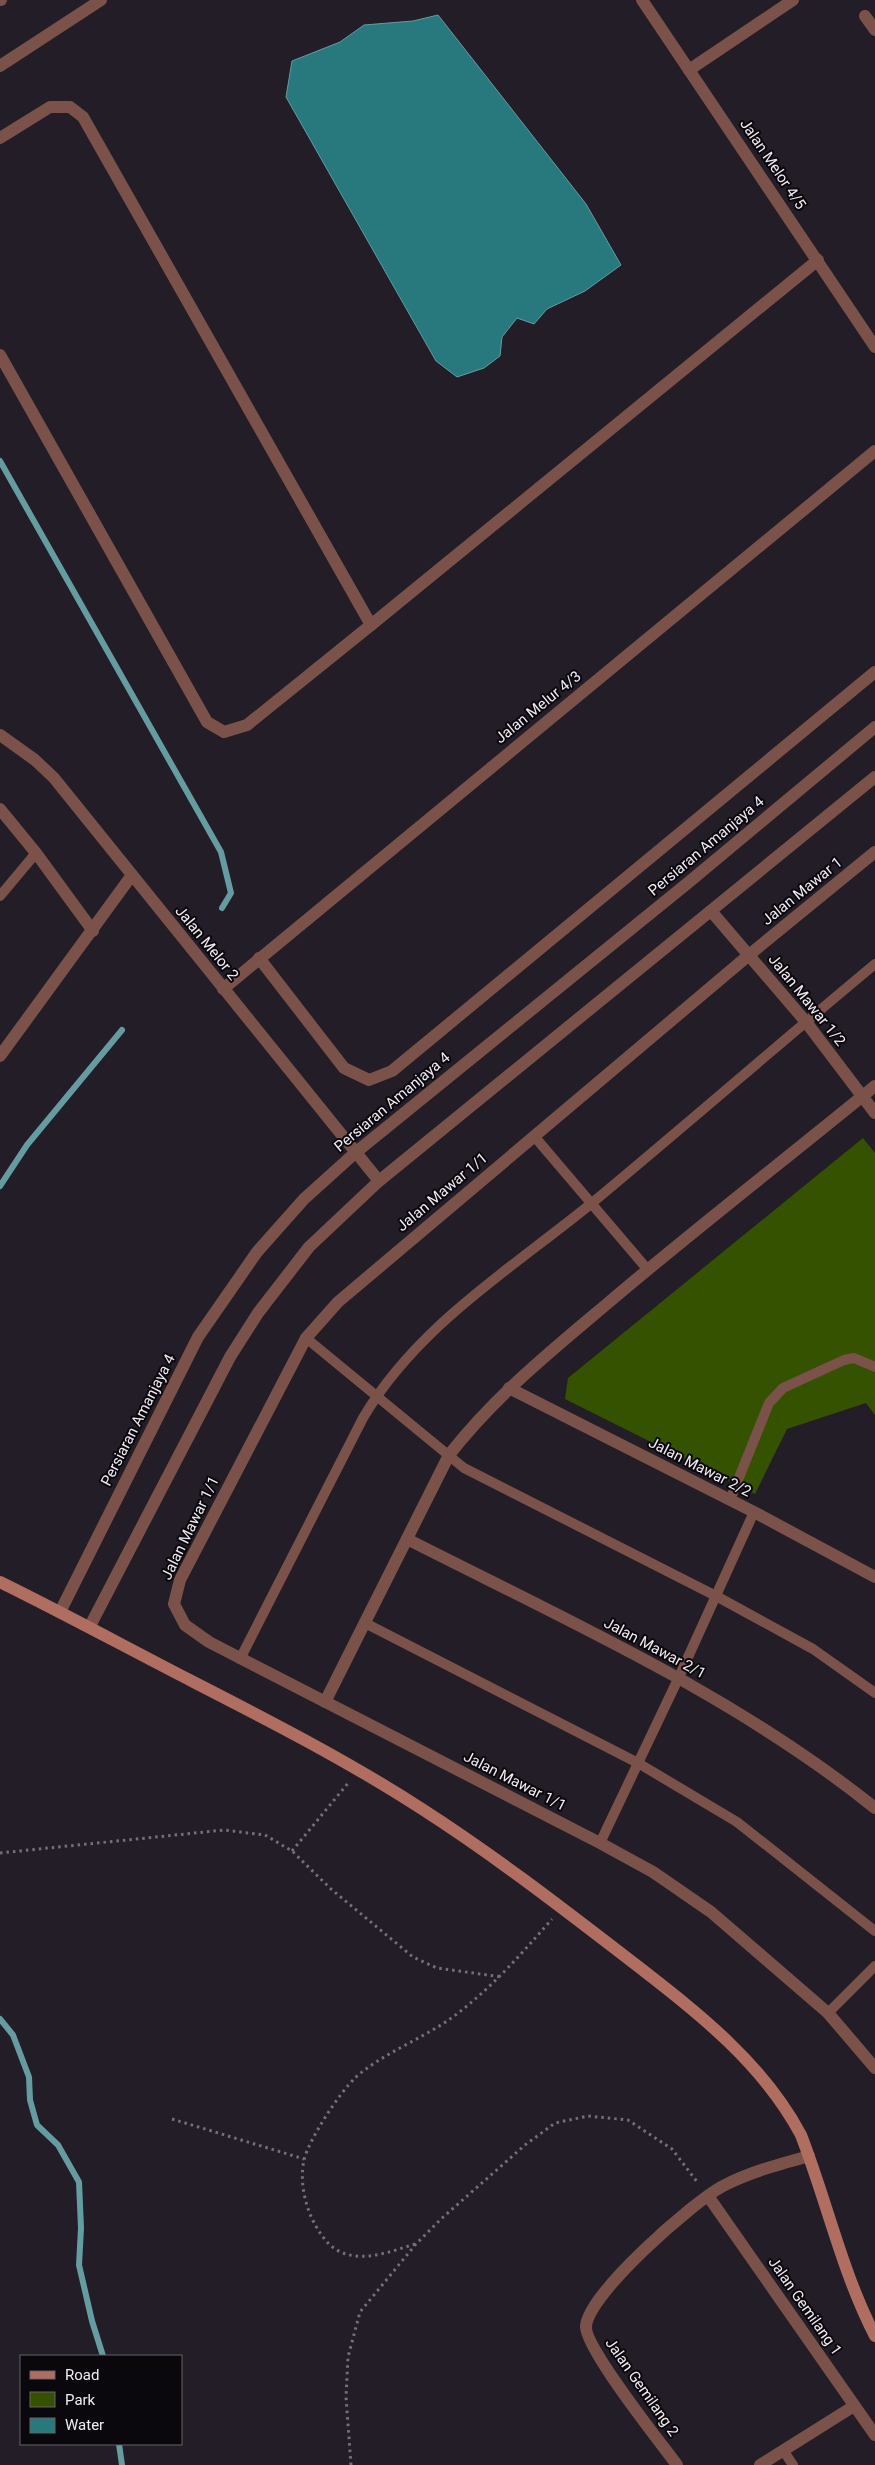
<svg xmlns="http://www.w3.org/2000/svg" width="875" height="2465" font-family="Roboto,sans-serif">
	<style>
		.green { fill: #345200 }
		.water { fill: #28797e; stroke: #649ca1 }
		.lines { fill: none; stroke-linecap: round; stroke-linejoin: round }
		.stream { stroke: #649ca1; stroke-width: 6 }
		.path { stroke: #756f78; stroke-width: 3; stroke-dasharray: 2.5 4; stroke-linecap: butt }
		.service { stroke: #7b5249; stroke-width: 10 }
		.minor { stroke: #7b5249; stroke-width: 12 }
		.tertiary { stroke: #7b5249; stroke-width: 12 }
		.secondary { stroke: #af6e5f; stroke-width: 12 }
		.labels { text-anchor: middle; stroke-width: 4; stroke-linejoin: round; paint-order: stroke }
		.street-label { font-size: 15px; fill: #f1ecf3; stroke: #0b080d }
	</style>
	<rect width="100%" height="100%" fill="#231d27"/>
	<polygon class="green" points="863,1138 875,1153 875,1415 866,1403 787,1429 755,1494 565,1399 568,1378"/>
	<polygon class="water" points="438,15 586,204 621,265 585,291 547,309 534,324 517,318 502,337 500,356 484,368 457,377 436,361 286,97 292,61 340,42 364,25 413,21"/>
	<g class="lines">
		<g class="stream">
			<polyline points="0,461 221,852 231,893 222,908"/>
			<polyline points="0,1186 27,1145 122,1030"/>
			<polyline points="0,2019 13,2035 29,2077 30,2100 37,2125 58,2145 79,2182 81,2228 79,2265 92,2321 103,2356"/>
			<polyline points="119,2444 122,2465"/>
		</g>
		<g class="path">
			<polyline points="292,1851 349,1782"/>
			<polyline points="0,1853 224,1830 265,1835 292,1851 331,1889 413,1957 437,1968 502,1977"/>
			<polyline points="172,2119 304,2159"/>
			<path d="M415,2244C389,2252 353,2267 329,2244C309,2223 298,2188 304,2160C309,2139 340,2092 356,2077C387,2050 429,2037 462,2010C497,1982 522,1953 552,1919"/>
			<polyline points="351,2465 346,2397 348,2357 360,2312 416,2244 441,2219 525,2145 555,2123 588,2116 628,2120 672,2149 698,2183"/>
		</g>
		<g class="service">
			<polyline points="0,896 36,853"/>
			<polyline points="534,1136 648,1270"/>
			<polyline points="306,1338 464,1468 716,1596 813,1649 875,1693"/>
			<polyline points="730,1500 769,1403 783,1388 844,1360 854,1358 875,1367"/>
			<polyline points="365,1623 638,1763 737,1822 875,1931"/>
			<path d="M240,1659L363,1418C417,1326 511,1269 592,1203C687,1124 780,1043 875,964"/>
			<polyline points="600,1843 679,1677 754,1512"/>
			<polyline points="828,2013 875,1966"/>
			<polyline points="783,2450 793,2465"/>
		</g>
		<g class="minor">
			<polyline points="0,0 1,0"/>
			<polyline points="642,0 875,347"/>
			<polyline points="865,16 875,30"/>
			<polyline points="0,66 101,0"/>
			<polyline points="689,70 793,0"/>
			<polyline points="0,138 50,107 70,107 83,117 371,625 247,725 224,732 207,722 0,355"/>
			<polyline points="371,625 818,260"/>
			<polyline points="0,809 36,853 93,931"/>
			<polyline points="875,852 749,955 338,1302 306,1338 180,1580 174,1604 185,1625 209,1642 600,1843 653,1872 711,1912 828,2013 875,2068"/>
			<polyline points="711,911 806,1022 875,1113"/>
			<polyline points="259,958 344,1068 369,1080 392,1071 875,672"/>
			<polyline points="223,989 875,451"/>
			<polyline points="0,1056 132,875"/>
			<polyline points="509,1388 754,1512 875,1577"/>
			<path d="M407,1539C568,1621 733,1694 875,1808"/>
			<path d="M325,1702L449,1455C495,1396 551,1351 608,1303C695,1229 786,1159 875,1086"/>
			<polyline points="708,2196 875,2435"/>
			<path d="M677,2465C661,2443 584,2347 586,2326C589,2293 693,2202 723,2186C750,2172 780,2164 809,2156"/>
			<polyline points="760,2465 854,2406"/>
		</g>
		<g class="tertiary">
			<polyline points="0,735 35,760 54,778 379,1181"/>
			<polyline points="60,1612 198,1337 257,1252 304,1199 355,1153 689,882 875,727"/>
			<polyline points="90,1626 230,1357 258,1313 309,1247 379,1181 875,777"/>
		</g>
		<path class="secondary" d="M0,1582C61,1612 120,1644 180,1675C262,1717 345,1759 422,1809C492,1854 557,1904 622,1954C690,2007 760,2058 801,2135C827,2202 842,2272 875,2336"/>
	</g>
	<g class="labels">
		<g class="street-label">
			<text transform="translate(773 164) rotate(56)" y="5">Jalan Melor 4/5</text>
			<text transform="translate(538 707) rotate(-39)" y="5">Jalan Melur 4/3</text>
			<text transform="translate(706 846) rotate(-40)" y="5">Persiaran Amanjaya 4</text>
			<text transform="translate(802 891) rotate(-39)" y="5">Jalan Mawar 1</text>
			<text transform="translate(207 943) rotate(51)" y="5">Jalan Melor 2</text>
			<text transform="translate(807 1000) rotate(51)" y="5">Jalan Mawar 1/2</text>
			<text transform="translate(392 1102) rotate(-40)" y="5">Persiaran Amanjaya 4</text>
			<text transform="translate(442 1192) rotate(-40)" y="5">Jalan Mawar 1/1</text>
			<text transform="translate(138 1420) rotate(-63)" y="5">Persiaran Amanjaya 4</text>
			<text transform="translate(700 1467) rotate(27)" y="5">Jalan Mawar 2/2</text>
			<text transform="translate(190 1528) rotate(-64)" y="5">Jalan Mawar 1/1</text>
			<text transform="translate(655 1648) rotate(28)" y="5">Jalan Mawar 2/1</text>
			<text transform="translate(515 1781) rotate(27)" y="5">Jalan Mawar 1/1</text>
			<text transform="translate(805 2306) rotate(55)" y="5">Jalan Gemilang 1</text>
			<text transform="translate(642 2387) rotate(55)" y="5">Jalan Gemilang 2</text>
		</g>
	</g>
	<rect x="20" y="2355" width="162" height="90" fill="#0b080d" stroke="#676369"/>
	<rect x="30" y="2371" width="25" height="8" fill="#af6e5f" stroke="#676369"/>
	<text x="65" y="2380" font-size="15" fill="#f1ecf3">Road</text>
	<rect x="30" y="2392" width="25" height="15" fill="#345200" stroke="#676369"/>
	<text x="65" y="2405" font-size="15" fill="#f1ecf3">Park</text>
	<rect x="30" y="2418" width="25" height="15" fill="#28797e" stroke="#676369"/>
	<text x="65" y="2430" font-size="15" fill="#f1ecf3">Water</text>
</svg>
